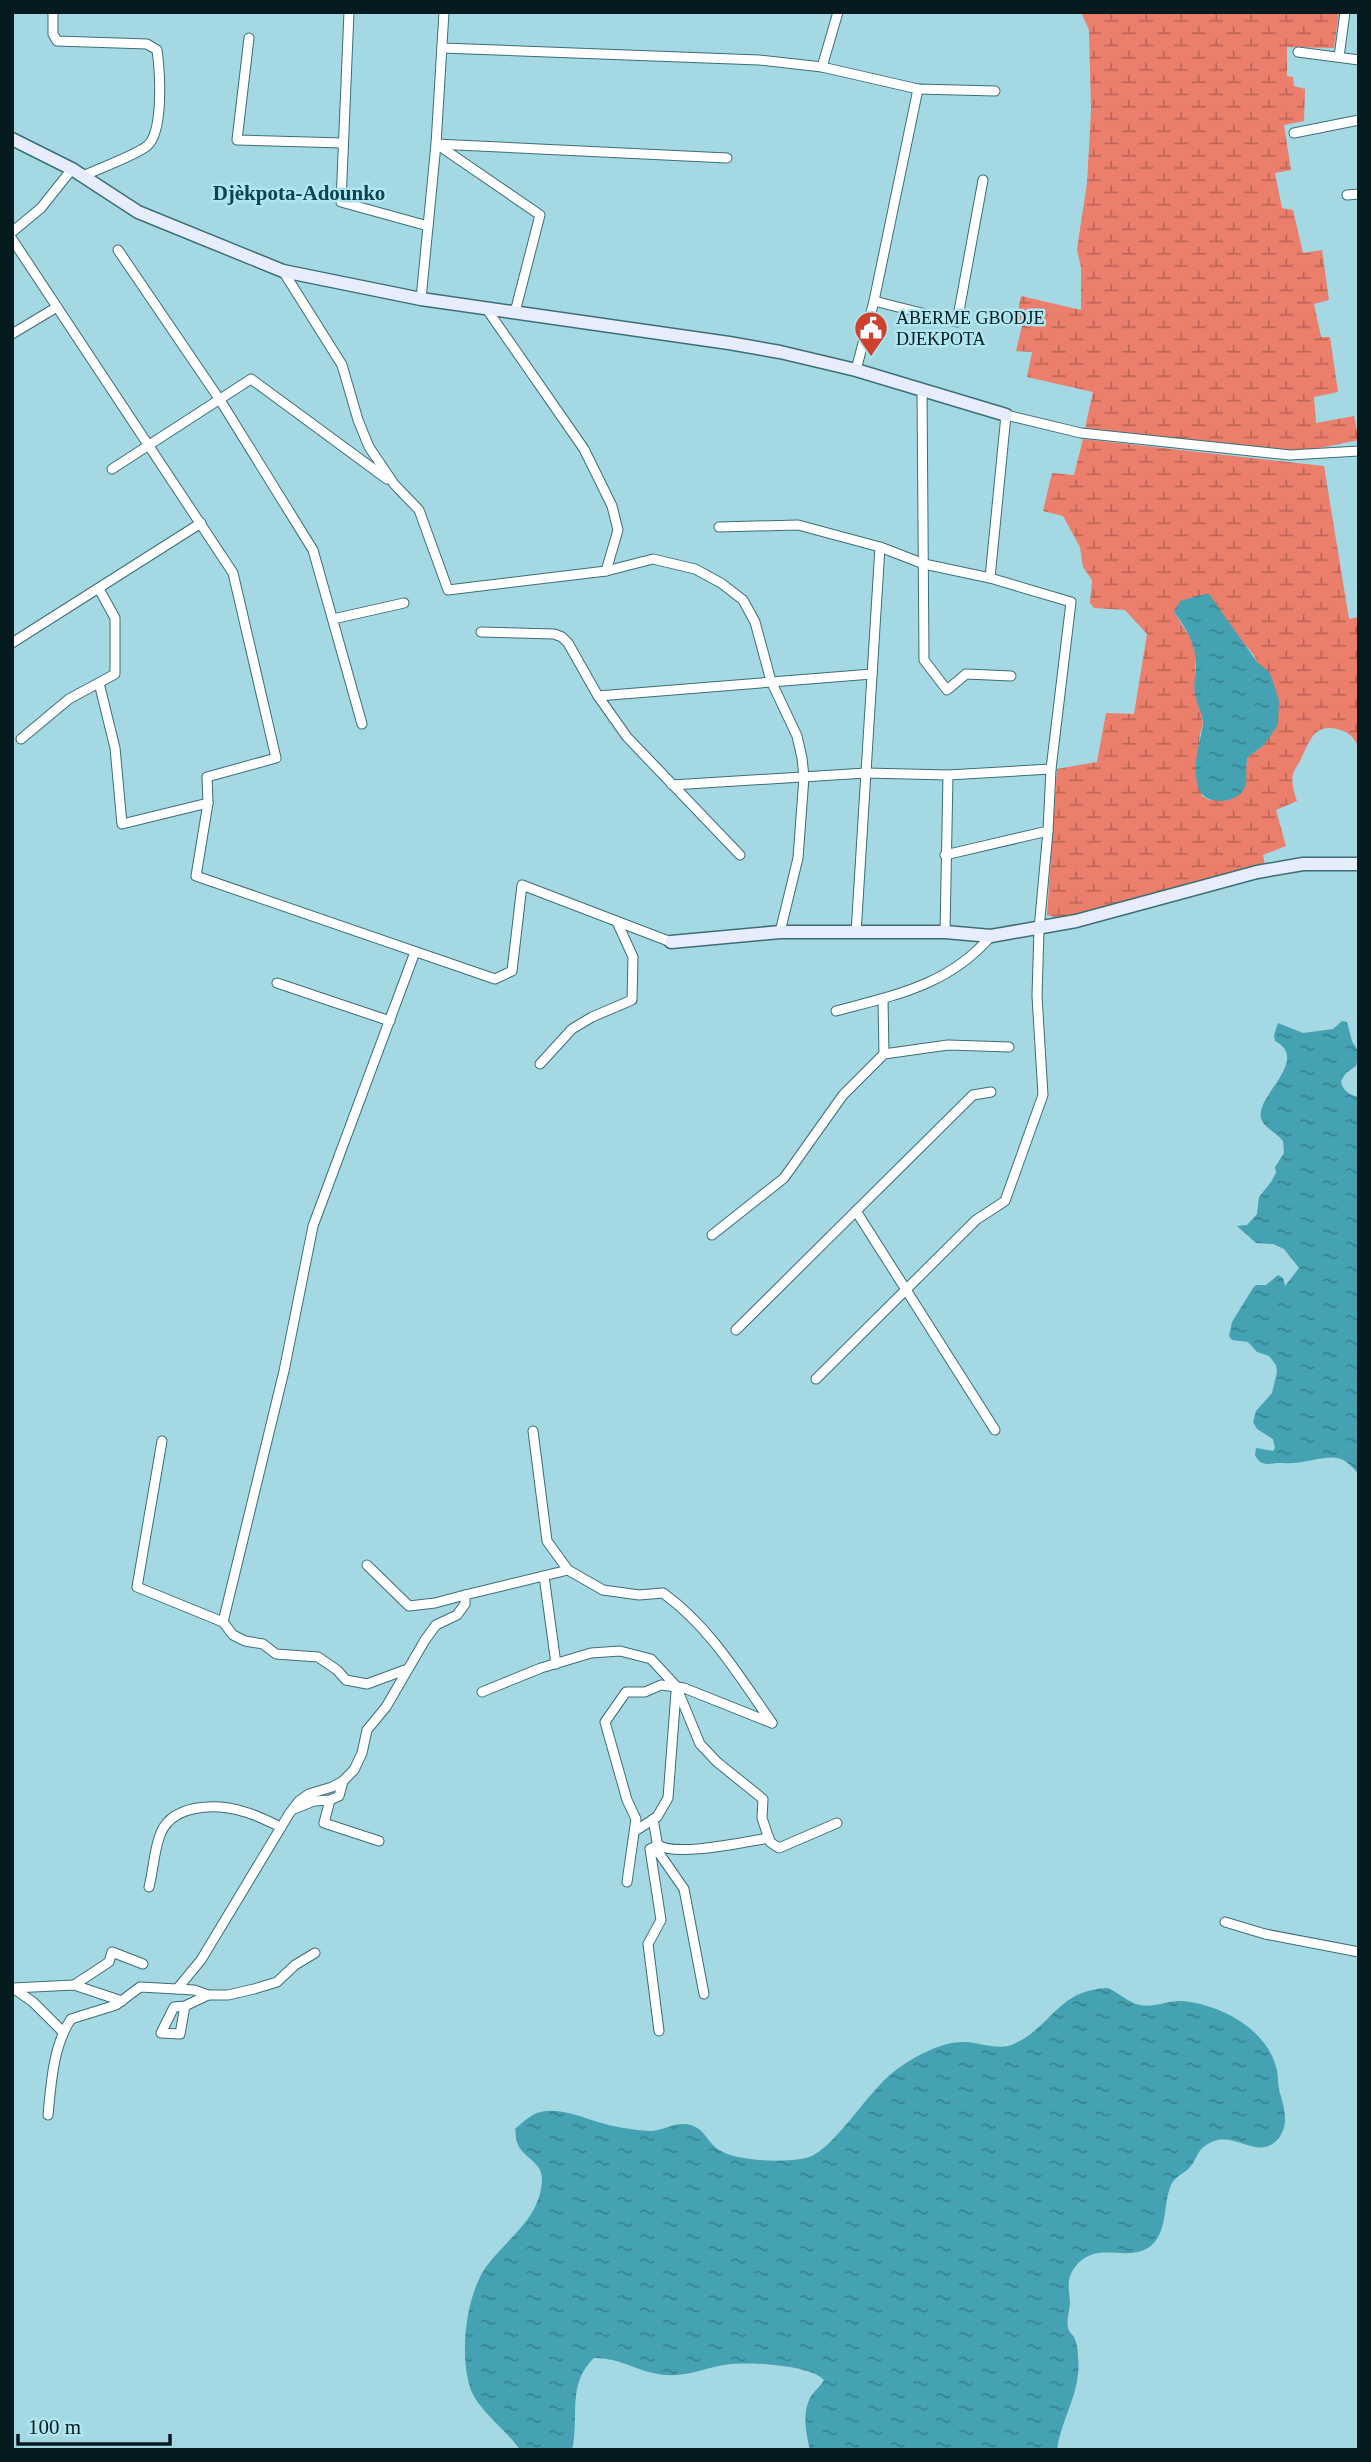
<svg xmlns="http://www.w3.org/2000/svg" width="1371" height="2462" font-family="Georgia,serif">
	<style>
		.wetland { fill: url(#wetland-marsh); fill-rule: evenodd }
		.water { fill: url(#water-ripples) }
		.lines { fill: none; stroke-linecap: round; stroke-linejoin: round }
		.street-casing { stroke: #3c6e77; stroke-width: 11 }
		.secondary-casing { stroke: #3c6e77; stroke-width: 15 }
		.street { stroke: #fff; stroke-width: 9 }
		.secondary { stroke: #e8edfe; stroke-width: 12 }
		.labels { text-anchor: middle; stroke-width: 5; stroke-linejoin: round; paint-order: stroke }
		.poi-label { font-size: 18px; fill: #061b1f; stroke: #b0e6f0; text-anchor: start }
		.quarter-label { font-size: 21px; font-weight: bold; fill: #0c434c; stroke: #b0e6f0 }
	</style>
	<defs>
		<pattern id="wetland-marsh" width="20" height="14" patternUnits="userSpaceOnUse" patternTransform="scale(1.75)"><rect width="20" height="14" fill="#ec7e6c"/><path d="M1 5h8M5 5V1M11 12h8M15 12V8" fill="none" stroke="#bd6658"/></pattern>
		<pattern id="water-ripples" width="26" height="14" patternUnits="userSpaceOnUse" patternTransform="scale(1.75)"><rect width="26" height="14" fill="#45a2b2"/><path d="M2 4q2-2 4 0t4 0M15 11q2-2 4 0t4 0" fill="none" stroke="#388390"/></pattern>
	</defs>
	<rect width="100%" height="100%" fill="#a4d8e3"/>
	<g class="wetland">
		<polygon points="1081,12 1339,12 1334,48 1287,47 1287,76 1293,77 1294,86 1305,89 1304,121 1284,125 1291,170 1275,173 1282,208 1293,210 1303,253 1322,250 1329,300 1314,304 1321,337 1330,337 1338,392 1314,397 1316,423 1354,416 1359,440 1304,451 1291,451 1085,428 1093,392 1027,377 1032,352 1016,351 1023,322 1016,320 1021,296 1081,310 1081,268 1077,249 1087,183 1091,111 1089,30"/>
		<path d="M1083,439L1324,466L1349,619L1359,617V748C1354,738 1351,733 1340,730C1315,722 1310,740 1301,759C1299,764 1295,768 1293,774C1291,783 1294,792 1297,801L1276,810L1286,846L1263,855L1265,865L1061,919L1047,915L1057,769L1097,762L1106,713L1134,714L1147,634L1125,610L1094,608L1090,603L1092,580L1083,567L1080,547L1063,516L1043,511L1052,473L1074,475ZM1174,612L1246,646L1253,654L1257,662L1264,745L1248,757L1245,771L1228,800H1209L1202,796L1196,769L1200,734L1203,724L1195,677L1196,656L1191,639Z"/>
	</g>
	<g class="water">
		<path d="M1205,594H1209L1257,662L1270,673L1279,700L1278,725L1264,745L1248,757C1244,768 1249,780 1244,789C1236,804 1205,806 1199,789C1191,768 1199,746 1203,725C1204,715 1196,704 1195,694C1193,684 1196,675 1196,666C1197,646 1186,628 1174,612L1180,601Z"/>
		<path d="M1342,1021L1347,1022L1352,1041L1359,1053L1356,1066L1346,1073L1341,1081C1342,1090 1350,1096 1359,1097V1474C1352,1467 1347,1460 1337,1458C1325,1455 1300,1465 1283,1463C1271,1462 1262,1469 1255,1455L1256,1448L1273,1451L1275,1448L1273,1439L1257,1429L1253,1422L1256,1411L1272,1393L1277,1372L1276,1365L1269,1356L1257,1352L1248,1342L1232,1340L1229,1336L1232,1322L1253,1288L1256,1285H1266L1278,1275L1283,1278L1285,1286L1299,1268L1284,1249L1273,1244L1256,1243L1237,1226L1247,1225L1257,1214L1259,1197L1271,1182L1276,1173L1275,1167L1284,1153L1283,1141C1277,1133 1263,1127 1261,1118C1255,1096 1311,1060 1275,1041L1274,1035L1278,1023L1303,1033L1333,1029Z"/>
		<path d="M1108,1988C1119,1993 1129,2003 1140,2005C1154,2008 1168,2000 1182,2001C1219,2004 1266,2028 1276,2067C1279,2075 1277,2084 1280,2093C1285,2110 1290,2128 1275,2142C1254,2160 1231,2126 1205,2146C1197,2151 1196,2161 1190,2167C1184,2174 1175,2176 1171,2185C1163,2203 1168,2230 1152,2245C1129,2265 1097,2238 1075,2267C1066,2279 1069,2289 1070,2302C1070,2311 1066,2319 1068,2328C1069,2332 1072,2334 1074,2337C1077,2343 1078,2351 1078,2358C1082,2390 1061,2419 1057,2450H810C806,2434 802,2413 810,2398C813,2392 820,2387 824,2380C811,2365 751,2362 731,2364C710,2366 688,2377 667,2375C641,2374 620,2357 594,2358C566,2385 580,2416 572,2450H520C507,2430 476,2409 470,2387C459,2353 466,2291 489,2263C510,2236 541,2217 542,2179C542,2162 524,2158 518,2145C516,2141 516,2134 515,2129C524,2121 533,2112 546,2111C563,2109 582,2117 598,2122C614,2127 633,2130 650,2131C664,2131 675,2121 691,2125C703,2129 706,2138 714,2146C729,2162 785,2163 806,2158C833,2152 869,2089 896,2070C912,2058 942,2041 963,2042C980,2042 1000,2052 1016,2043C1054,2024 1058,1990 1108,1988Z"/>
	</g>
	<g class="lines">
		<g class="street-casing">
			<g id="street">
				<path d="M53,12V34L57,41L147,44L157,50C160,71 164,132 147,146C136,155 98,169 83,176"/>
				<polyline points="349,12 341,202 428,226"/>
				<polyline points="249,38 237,140 343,143"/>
				<polyline points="442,48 759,60 822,67 918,89 995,91"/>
				<polyline points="1298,52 1359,60"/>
				<polyline points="1339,57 1345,12"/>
				<polyline points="822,67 838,12"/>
				<polyline points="1294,133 1359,120"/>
				<polyline points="436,144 727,158"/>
				<polyline points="438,145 540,215 515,312"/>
				<polyline points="1347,195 1359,194"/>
				<polyline points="12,232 41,208 72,169"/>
				<polyline points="12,239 233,573 276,758 207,777 208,803 196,876 495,979 512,971 522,885 671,942"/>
				<polyline points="118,250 220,400 313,550 362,724"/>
				<polyline points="283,271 342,365 358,420 369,447 394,484 419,510 448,590 606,571 653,559 695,569 721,583 743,600 755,622 771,681 797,736 802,758 804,777 798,858 780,932"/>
				<polyline points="421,299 436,144 444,12"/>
				<polyline points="874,301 957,322 983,180"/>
				<polyline points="486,308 584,449 612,506 618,530 606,571"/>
				<polyline points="12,334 57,307"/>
				<polyline points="856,370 874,301 918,89"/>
				<polyline points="922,390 924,660 947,690 966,674 1011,676"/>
				<polyline points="112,469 251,379 387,479"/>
				<polyline points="719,527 798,525 880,547 924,564 990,578 1071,602 1051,769 1048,831 1039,929 1037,996 1043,1095 1005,1201 976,1220 816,1379"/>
				<polyline points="990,578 1006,415 1081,433 1290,455 1359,451"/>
				<polyline points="333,619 404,603"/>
				<polyline points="481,632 554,634 562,637 568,643 598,696 627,737 740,855"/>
				<polyline points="12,643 201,523"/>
				<polyline points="99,683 115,748 122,824 208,803"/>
				<polyline points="598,696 872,674"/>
				<polyline points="21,739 69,699 115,674 115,618 99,589"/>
				<polyline points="672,785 866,773 948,775 1051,769"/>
				<polyline points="945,855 1048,831"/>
				<polyline points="945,932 948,775"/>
				<polyline points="856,933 880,547"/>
				<polyline points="277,983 390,1021"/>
				<polyline points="883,999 884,1054"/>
				<path d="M836,1011C896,995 949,985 991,936"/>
				<polyline points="540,1064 572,1029 592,1017 632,1000 633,957 617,922"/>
				<polyline points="856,1211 995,1430"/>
				<polyline points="712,1235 784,1178 843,1095 884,1054 948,1045 1009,1047"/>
				<polyline points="736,1330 973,1095 991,1092"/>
				<path d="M533,1431L547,1541L568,1570L603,1590L639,1595L663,1593C710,1627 739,1676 772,1723"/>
				<polyline points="162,1441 137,1587 223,1622 233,1635 245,1641 263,1644 276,1654 318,1657 337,1670 346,1680 367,1684 405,1670"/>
				<polyline points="367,1565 409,1606 435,1603 465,1595"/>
				<polyline points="544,1576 556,1664"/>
				<polyline points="223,1622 284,1371 313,1226 415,952"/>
				<polyline points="482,1692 541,1668 591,1653 620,1651 651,1659 676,1686 700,1744 717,1762 763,1799 762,1818 770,1842 779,1848 837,1823"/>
				<polyline points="330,1800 324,1823 379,1841"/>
				<polyline points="294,1809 314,1801 330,1800 339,1796 343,1781"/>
				<polyline points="653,1819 659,1853 684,1889 704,1994"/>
				<polyline points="635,1831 657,1817 668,1798 676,1692"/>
				<polyline points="627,1882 636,1819 627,1800 605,1722 626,1692 645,1692 661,1685 684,1688 772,1723"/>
				<path d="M149,1887C153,1871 154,1853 159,1838C169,1803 216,1803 245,1812C257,1815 269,1822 281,1827"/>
				<polyline points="1225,1922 1265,1934 1359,1952"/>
				<polyline points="74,1985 109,1962 112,1952 143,1964"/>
				<polyline points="13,1988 74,1985 122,2001"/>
				<polyline points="13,1988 33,2002 63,2032"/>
				<polyline points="177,1989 194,1990 208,1995 228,1995 254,1989 277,1982 295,1965 315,1953"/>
				<polyline points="185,2006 180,2034 161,2033 174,2007 185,2006 208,1995"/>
				<path d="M659,2031L648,1944L661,1920L650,1849L658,1845C677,1857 744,1842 769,1838"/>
				<path d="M48,2115C51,2084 53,2046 71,2019L116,2005L140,1987L177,1989L201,1960L289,1814L299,1801L309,1794L332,1787L343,1781L354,1770L362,1753L367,1730L386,1707L425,1640L436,1625L457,1615L465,1604V1595L568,1570"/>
			</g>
		</g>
		<g class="secondary-casing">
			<g id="secondary">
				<polyline points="12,139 72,169 138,212 283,271 421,299 729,343 780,352 856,370 1006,415"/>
				<polyline points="671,942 780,932 945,932 991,936 1076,921 1257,872 1303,864 1359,864"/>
			</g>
		</g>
		<use href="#street" class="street"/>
		<use href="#secondary" class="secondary"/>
	</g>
	<defs>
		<g id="civic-pin" transform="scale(1.75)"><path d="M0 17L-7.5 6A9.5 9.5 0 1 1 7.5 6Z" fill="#ce412f" stroke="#b0e6f0"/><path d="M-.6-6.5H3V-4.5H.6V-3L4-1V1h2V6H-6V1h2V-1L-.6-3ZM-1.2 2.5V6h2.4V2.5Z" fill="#fff"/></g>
	</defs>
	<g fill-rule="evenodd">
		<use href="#civic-pin" x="871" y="328"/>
	</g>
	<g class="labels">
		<g class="poi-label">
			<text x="896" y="324">ABERME GBODJE<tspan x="896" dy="21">DJEKPOTA</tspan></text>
		</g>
		<g class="quarter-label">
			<text x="299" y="200">Djèkpota-Adounko</text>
		</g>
	</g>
	<rect width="1371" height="2462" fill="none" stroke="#061b1f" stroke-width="28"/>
	<path d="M18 2434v10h152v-10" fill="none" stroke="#061b1f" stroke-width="3.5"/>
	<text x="28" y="2434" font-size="21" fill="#061b1f" stroke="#b0e6f0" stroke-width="5" paint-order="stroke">100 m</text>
</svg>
